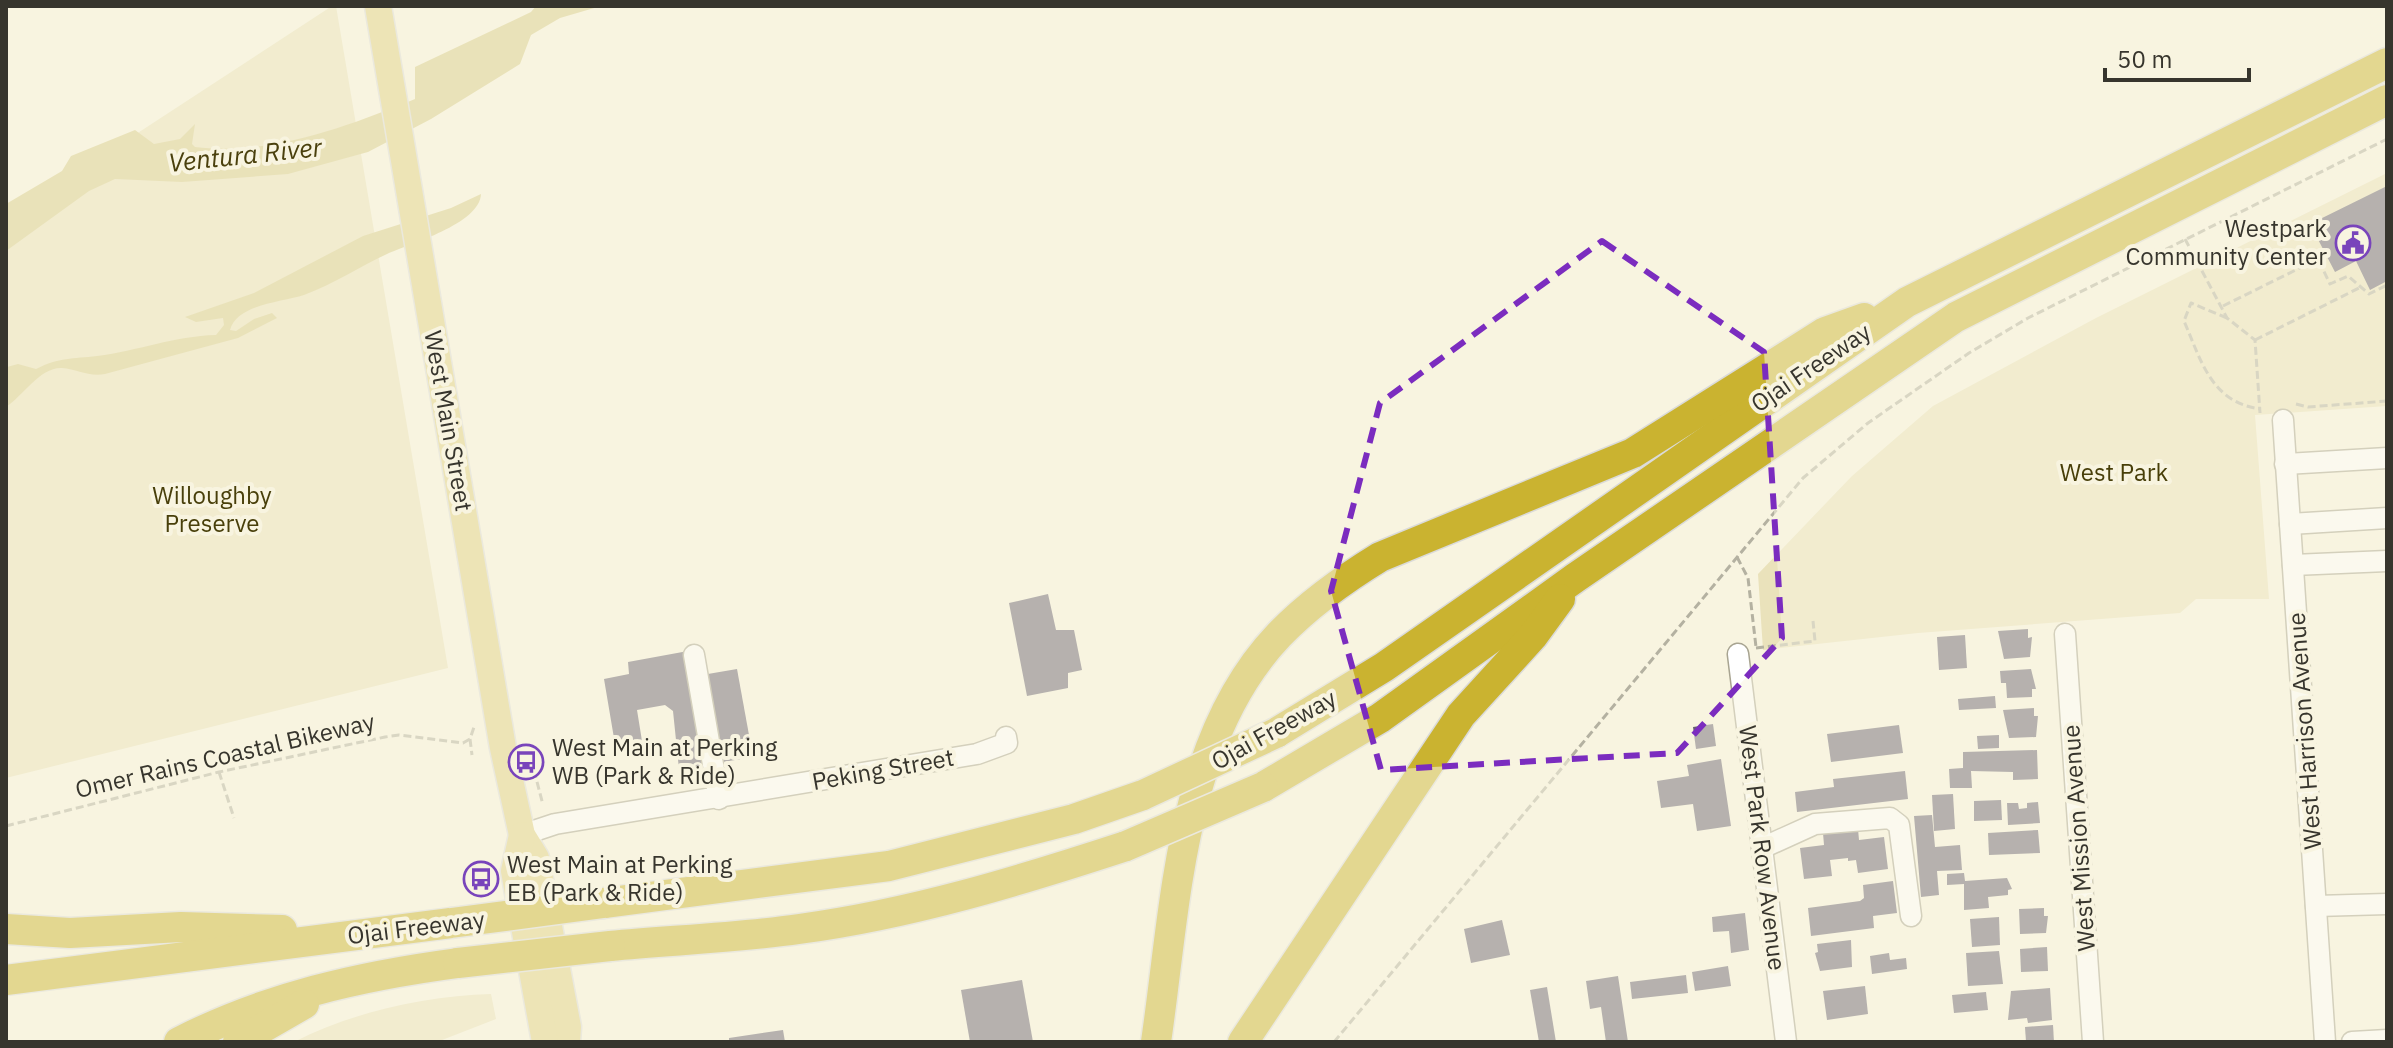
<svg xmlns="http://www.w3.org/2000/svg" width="2393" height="1048" font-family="'IBM Plex Sans',sans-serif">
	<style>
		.green { fill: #eae2bb }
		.water { fill: #d8cc8b }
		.building { fill: #666071 }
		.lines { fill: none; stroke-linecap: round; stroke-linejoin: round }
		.minor-casing { stroke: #a8a491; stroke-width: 23 }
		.major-casing { stroke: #dbdbd9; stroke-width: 29 }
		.highway-casing { stroke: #dbdbd9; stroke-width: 33 }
		.path { stroke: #b4b1a1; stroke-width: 3; stroke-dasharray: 8 4; stroke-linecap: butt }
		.minor { stroke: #fff; stroke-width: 20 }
		.major { stroke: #dfd183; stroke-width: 26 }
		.highway { stroke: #cab330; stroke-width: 30 }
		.highway-bridge-casing { stroke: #dbdbd9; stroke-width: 33; stroke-linecap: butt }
		.highway-bridge { stroke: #cab330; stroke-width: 30 }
		.marked { fill: none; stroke: #7b2cbf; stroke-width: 6; stroke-dasharray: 16 10; stroke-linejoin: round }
		.labels { text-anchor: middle; stroke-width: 8; stroke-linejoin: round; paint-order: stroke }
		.poi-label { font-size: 24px; fill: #37352d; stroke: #f8f4e0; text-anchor: start }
		.street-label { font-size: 24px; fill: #37352d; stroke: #f8f4e0 }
		.park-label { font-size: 24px; fill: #483f0a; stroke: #f8f4e0 }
		.water-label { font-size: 26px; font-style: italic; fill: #4a400d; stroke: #f8f4e0 }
	</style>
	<rect width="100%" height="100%" fill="#f8f4e0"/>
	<g class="green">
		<polygon points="332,6 336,6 448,668 6,778 6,219"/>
		<polygon points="2387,173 2387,406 2255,415 2269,599 2196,599 2180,613 1918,633 1763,650 1758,574 1852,476 1933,406 2096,318"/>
		<path d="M491,994L496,1019L437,1042H294C352,1012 426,996 491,994Z"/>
	</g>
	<g class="water">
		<path d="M536,6H601L560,18L531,35L520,64L431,119L368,152L288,174L182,182L115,179L89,191L6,251V204L62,171L71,156L135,130L154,144L180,139L195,124L192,144L195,147C270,156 346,127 415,99V67L531,12Z"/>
		<path d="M481,194C480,224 409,244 387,254C359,267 334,284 304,295C283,302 237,304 230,330L236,331L254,319L272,313L277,318L238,338L105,374C88,377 77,369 62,368C40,367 23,396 6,407L7,367L18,364L36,369C60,357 72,359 97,356C138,351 174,336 216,335L224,325L223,318L196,322L185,317L254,293L363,236L451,208Z"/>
	</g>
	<g class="building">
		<polygon points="2387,186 2387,281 2370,290 2356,261 2335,272 2310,224"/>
		<polygon points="1048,594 1056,630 1074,630 1082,670 1068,673 1068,688 1027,696 1009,603"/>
		<polygon points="2028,629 2028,638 2032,637 2030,657 2004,659 1998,631"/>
		<polygon points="1965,635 1967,668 1939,670 1937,637"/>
		<polygon points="688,651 709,764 679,769 673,711 665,705 637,710 642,741 622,743 624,748 616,750 604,679 629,674 628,662"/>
		<polygon points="737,669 753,757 717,763 702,675"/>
		<polygon points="2031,669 2036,689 2032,689 2032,697 2007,698 2006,683 2001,683 2000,671"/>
		<polygon points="1995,696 1996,708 1959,710 1958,699"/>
		<polygon points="2034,708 2034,716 2038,716 2036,737 2009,738 2003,710"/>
		<polygon points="1713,724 1716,746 1696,749 1693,727"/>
		<polygon points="1899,725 1903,753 1831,762 1827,734"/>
		<polygon points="1999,735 1999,748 1978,749 1977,736"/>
		<polygon points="2037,750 2038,779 2013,780 2013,772 1971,771 1972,788 1950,788 1949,769 1963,768 1963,752"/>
		<polygon points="1721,759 1731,826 1697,831 1693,804 1661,808 1657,781 1689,776 1687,765"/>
		<polygon points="1905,771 1908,799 1797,812 1795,792 1834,787 1833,779"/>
		<polygon points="1953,794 1955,829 1934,831 1932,795"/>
		<polygon points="2001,800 2002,820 1974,821 1974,801"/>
		<polygon points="2038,802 2040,823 2008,825 2007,803 2018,803 2019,809 2027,808 2027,803"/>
		<polygon points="1932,815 1935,847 1960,845 1962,870 1937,871 1939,895 1921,897 1914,816"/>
		<polygon points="1858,829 1859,840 1884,837 1888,869 1858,873 1856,860 1848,861 1848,858 1830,860 1832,876 1804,879 1800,848 1824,845 1823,833"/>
		<polygon points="2038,830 2040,853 1989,855 1988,833"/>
		<polygon points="1964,873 1965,881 2007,878 2012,889 2008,890 2008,895 1988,897 1989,908 1964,910 1964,884 1947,885 1947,874"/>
		<polygon points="1893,881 1897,913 1873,916 1874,928 1811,936 1808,908 1860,901 1864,898 1863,885"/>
		<polygon points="2044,908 2044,916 2048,916 2046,933 2020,934 2019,909"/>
		<polygon points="1745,913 1749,950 1731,953 1729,931 1713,932 1712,917"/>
		<polygon points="1999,917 2000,945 1972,947 1970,919"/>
		<polygon points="1502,920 1510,955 1471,963 1464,929"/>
		<polygon points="1851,940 1852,967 1820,971 1815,953 1818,952 1817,944"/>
		<polygon points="2047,947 2048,971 2021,972 2020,949"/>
		<polygon points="1999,951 2003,984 1968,986 1966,953"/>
		<polygon points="1889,953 1890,960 1906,958 1907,969 1872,974 1870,956"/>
		<polygon points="1728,966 1731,986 1695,991 1692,972"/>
		<polygon points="1686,975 1688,993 1632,999 1630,982"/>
		<polygon points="1618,976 1628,1042 1606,1042 1601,1007 1590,1009 1586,981"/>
		<polygon points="1022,980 1033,1042 970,1042 961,990"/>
		<polygon points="1865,986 1868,1014 1827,1020 1823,991"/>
		<polygon points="1547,987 1556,1042 1539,1042 1530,990"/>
		<polygon points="2050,988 2052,1020 2028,1023 2027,1018 2008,1020 2011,991"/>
		<polygon points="1986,992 1988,1010 1954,1013 1952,995"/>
		<polygon points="2053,1025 2054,1042 2026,1042 2025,1027"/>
		<polygon points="783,1030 785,1042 729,1042 729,1038"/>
	</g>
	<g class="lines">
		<g class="minor-casing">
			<g id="minor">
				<polyline points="2283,420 2325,1042"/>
				<polyline points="2285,464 2387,458"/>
				<polyline points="2290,524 2387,518"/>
				<polyline points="2293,565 2387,561"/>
				<polyline points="2065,634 2093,1042"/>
				<polyline points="1738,654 1786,1042"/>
				<polyline points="694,655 719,799"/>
				<polyline points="522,835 555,824 977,754 1007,743 1006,737"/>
				<polyline points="1762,848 1815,824 1890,818 1899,825 1911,916"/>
				<polyline points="2316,906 2387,904"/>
				<polyline points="2352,1042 2387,1040"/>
			</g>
		</g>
		<g class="major-casing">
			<g id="major">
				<polyline points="378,6 503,748 522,835 536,858 568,1027 567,1042"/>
				<polyline points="522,835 514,871 545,1042"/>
			</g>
		</g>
		<g class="highway-casing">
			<g id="highway">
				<polyline points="1276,733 1384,667 1907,302 2387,63"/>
				<polyline points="1263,787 1380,718 1575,578 1956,317 2387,100"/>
				<polyline points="604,903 889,866 1074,819 1143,795"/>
				<polyline points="6,929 70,933 181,927 282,930"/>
				<path d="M610,946C673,940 737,938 799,929C911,914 1019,881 1126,846"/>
				<polyline points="6,980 451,923"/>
				<path d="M179,1042C267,997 360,976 458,963"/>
				<polyline points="238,1042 304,1004"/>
				<path d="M1156,1042C1176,907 1179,740 1279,635C1309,604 1344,579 1380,557L1633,453L1825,332L1864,318"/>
				<polyline points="1243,1042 1461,715 1533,636 1560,599"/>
			</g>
		</g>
		<g class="path">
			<polyline points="2185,239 2227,318 2255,340 2260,413"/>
			<polyline points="2223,306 2318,259 2330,284 2348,276 2369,294 2387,285"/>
			<path d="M2227,318L2191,303L2184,321C2201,360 2211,403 2261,409"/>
			<polyline points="2255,340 2361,287"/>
			<polyline points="2296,404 2308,407 2387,401"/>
			<polyline points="1737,557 1748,578 1756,647"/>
			<polyline points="1756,648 1815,641 1813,621"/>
			<polyline points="470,739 472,755"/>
			<polyline points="528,747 543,805"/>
			<polyline points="219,772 234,818"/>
			<polyline points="6,826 219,772 385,737 399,735 463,743 470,739 475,724"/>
			<polyline points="1334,1042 1803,478 1868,423 1969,353 2028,318 2387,139"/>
		</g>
		<use href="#minor" class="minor"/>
		<use href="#major" class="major"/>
		<use href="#highway" class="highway"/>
		<g class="highway-bridge-casing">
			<g id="highway-bridge">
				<polyline points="1143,795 1276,733"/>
				<polyline points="1126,846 1263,787"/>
				<polyline points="451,923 604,903"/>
				<polyline points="458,963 610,946"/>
			</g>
		</g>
		<use href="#highway-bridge" class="highway-bridge"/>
	</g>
	<path d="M0 0H2393V1048H0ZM1602,241L1764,352L1782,638L1677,753L1381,770L1331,591L1380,403Z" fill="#f8f4e0" fill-opacity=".55" fill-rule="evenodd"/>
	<path class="marked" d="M1602,241L1764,352L1782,638L1677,753L1381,770L1331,591L1380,403Z"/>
	<defs>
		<g id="civic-ring" transform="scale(1.8)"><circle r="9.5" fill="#f8f4e0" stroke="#7944bb" stroke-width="1.5"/><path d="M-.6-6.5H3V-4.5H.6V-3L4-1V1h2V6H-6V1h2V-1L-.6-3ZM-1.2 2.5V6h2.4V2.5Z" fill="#7944bb"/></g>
		<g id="bus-ring" transform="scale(1.8)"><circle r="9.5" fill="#f8f4e0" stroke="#7944bb" stroke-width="1.5"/><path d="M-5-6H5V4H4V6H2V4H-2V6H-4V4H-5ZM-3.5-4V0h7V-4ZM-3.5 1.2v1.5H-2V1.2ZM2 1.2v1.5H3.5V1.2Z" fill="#7944bb"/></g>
	</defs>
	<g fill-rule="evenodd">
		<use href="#civic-ring" x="2353" y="243"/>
		<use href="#bus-ring" x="526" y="762"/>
		<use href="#bus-ring" x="481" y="879"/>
	</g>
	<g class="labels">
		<g class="poi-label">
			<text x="2327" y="237" text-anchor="end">Westpark<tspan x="2327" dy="28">Community Center</tspan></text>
			<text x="552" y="756">West Main at Perking<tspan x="552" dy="28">WB (Park &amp; Ride)</tspan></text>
			<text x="507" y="873">West Main at Perking<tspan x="507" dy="28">EB (Park &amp; Ride)</tspan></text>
		</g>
		<g class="street-label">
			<text transform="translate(1811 368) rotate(-34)" y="8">Ojai Freeway</text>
			<text transform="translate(448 421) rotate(80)" y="8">West Main Street</text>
			<text transform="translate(1274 730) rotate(-29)" y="8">Ojai Freeway</text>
			<text transform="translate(2305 731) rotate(-94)" y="8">West Harrison Avenue</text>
			<text transform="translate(225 756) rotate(-13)" y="8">Omer Rains Coastal Bikeway</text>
			<text transform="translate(883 770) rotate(-10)" y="8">Peking Street</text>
			<text transform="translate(2079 838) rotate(-94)" y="8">West Mission Avenue</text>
			<text transform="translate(1762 848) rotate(83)" y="8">West Park Row Avenue</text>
			<text transform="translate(416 928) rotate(-7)" y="8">Ojai Freeway</text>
		</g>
		<g class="park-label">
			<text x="2114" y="481">West Park</text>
			<text x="212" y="504">Willoughby<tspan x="212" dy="28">Preserve</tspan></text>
		</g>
		<g class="water-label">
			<text transform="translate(245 155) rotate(-6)" y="9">Ventura River</text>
		</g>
	</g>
	<rect width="2393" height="1048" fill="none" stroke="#37352d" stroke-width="16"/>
	<path d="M2105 68v12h144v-12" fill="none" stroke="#37352d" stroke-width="4"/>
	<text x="2117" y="68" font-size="24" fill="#37352d" stroke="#f8f4e0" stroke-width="6" paint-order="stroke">50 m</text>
</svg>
